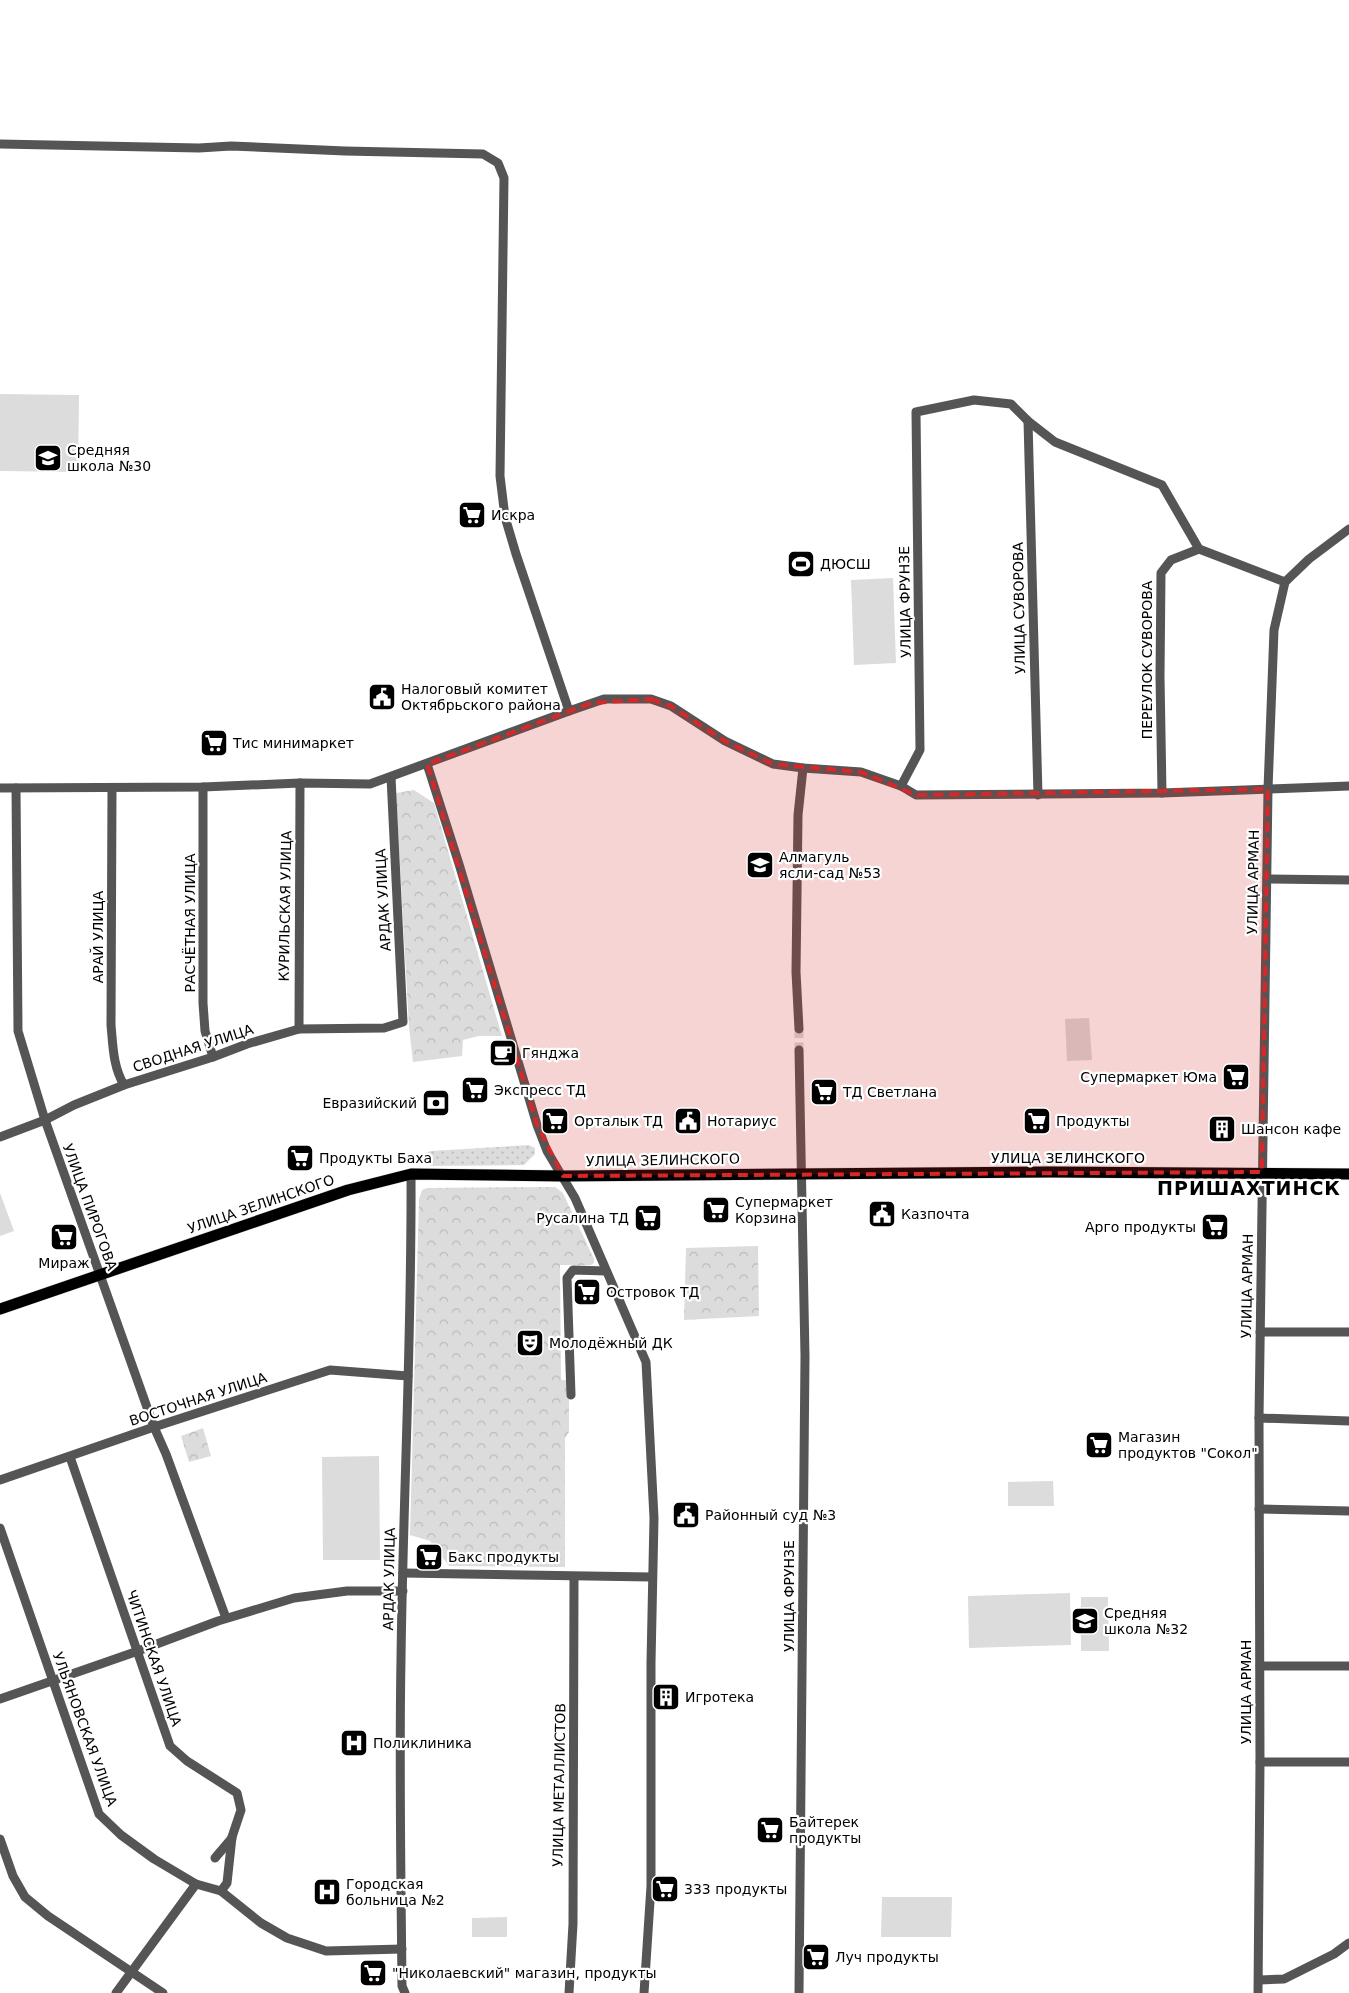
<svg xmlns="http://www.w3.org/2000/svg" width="1349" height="1993" font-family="'DejaVu Sans',sans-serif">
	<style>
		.grass { fill: url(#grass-dots) }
		.park { fill: url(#park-crowns) }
		.pitch { fill: #dcdcdc }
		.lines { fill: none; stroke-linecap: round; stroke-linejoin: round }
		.minor-tunnel { stroke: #d9d9d9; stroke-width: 9; stroke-dasharray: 9 4.5; stroke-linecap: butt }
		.major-casing { stroke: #dbdbdb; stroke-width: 12 }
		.minor { stroke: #555; stroke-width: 9 }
		.major { stroke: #000; stroke-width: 11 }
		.marked { fill: #d62828; fill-opacity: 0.2; stroke: #d62828; stroke-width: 4; stroke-dasharray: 10 6; stroke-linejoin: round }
		.labels { text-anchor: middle; stroke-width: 4.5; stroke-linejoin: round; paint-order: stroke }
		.poi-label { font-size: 14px; fill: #000; stroke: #fff; text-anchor: start }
		.street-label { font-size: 14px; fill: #000; stroke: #fff }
		.district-label { font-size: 19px; font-weight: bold; letter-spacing: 1px; fill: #000; stroke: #fff }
	</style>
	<defs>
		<pattern id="grass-dots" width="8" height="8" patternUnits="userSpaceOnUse" patternTransform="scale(1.25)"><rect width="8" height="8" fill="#dcdcdc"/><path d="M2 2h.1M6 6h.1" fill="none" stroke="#bbb" stroke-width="1.8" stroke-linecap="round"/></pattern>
		<pattern id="park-crowns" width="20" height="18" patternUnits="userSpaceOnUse" patternTransform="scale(1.25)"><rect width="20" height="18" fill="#dcdcdc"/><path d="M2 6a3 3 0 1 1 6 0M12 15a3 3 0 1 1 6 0" fill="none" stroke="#bbb"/></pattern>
	</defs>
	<rect width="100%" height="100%" fill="#fff"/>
	<polygon class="grass" points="529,1145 535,1148 535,1154 524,1165 431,1166 424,1161 422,1154 431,1151"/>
	<g class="park">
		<polygon points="414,790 434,803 502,1036 479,1036 463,1040 462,1056 413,1062 409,1027 396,793"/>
		<polygon points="555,1187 563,1193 594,1259 594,1263 591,1265 560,1265 561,1380 569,1380 569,1432 565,1438 565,1567 449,1566 430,1541 410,1535 419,1199 422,1190 427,1188"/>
		<polygon points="758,1246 759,1316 684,1320 686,1248"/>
		<polygon points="203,1428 211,1456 189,1462 181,1436"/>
	</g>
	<g class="pitch">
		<polygon points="0,394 79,395 78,472 0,471"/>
		<polygon points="893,578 896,663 854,665 851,580"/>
		<polygon points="1089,1018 1092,1060 1067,1061 1065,1019"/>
		<polygon points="0,1193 14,1231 0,1236"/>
		<polygon points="379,1456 380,1560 323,1560 322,1457"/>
		<polygon points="1053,1481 1054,1506 1008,1506 1008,1482"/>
		<polygon points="1070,1593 1071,1645 969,1648 968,1596"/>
		<polygon points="1081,1597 1108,1597 1109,1651 1081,1651"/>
		<polygon points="882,1897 952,1897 951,1937 881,1937"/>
		<polygon points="507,1917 507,1937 472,1937 472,1918"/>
	</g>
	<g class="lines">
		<polyline class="minor-tunnel" points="799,1029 799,1050"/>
		<g class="major-casing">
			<polyline id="major" points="0,1309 348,1190 411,1174 563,1176 1050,1172 1349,1174"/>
		</g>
		<g class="minor">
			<polyline points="0,144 199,148 231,146 345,151 483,154 498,163 504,178 500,476 505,517 516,554 569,711 370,784 300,783 203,787 0,788"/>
			<polyline points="1028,421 1038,795"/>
			<polyline points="1285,582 1309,559 1349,529"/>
			<polyline points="569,711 604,699 651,699 671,706 725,741 773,764 803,768 861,772 901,786 916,795 1162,793 1349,786"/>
			<polyline points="427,764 459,864 537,1125 547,1151 575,1198 646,1362 654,1518 651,1663 651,1886 644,1993"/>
			<polyline points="901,786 920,750 916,412 974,400 1011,404 1028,421 1055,442 1162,485 1199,549 1285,582"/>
			<polyline points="203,787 203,1003 205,1031 213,1057"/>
			<polyline points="16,788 18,1031 45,1120 154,1427 166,1454 226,1618"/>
			<path d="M112,788L111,1025C113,1046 113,1067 124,1085"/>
			<polyline points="1162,793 1160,676 1161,573 1171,560 1199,549"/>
			<polyline points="1267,879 1349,880"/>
			<polyline points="299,1029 300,783"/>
			<polyline points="799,1029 796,972 798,815 803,768"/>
			<polyline points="799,1050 805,1356 799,1993"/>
			<polyline points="0,1137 45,1120 74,1105 124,1085 213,1057 247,1044 299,1029 384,1028 403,1022 391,777"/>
			<polyline points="1260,1332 1349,1332"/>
			<polyline points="571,1395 567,1278 573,1270 606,1271"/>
			<polyline points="1259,1418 1349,1421"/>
			<polyline points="70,1457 170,1746 187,1761 237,1793 241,1810 232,1837 227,1883 221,1891"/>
			<polyline points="0,1480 154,1427 330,1370 408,1376"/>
			<polyline points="1259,1509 1349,1511"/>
			<polyline points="0,1528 99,1814 121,1835 154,1859 196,1884 221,1891 261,1923 287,1938 326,1951 402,1949"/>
			<polyline points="403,1573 652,1577"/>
			<polyline points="1260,1666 1349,1666"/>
			<polyline points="0,1699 138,1651 218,1621 294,1598 347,1591 403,1591"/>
			<polyline points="1260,1762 1349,1762"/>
			<polyline points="0,1839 13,1876 25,1897 48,1916 163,1993"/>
			<polyline points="215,1858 232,1838"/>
			<polyline points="1259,1980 1284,1979 1334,1954 1349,1943"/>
			<polyline points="116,1993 196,1884"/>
			<path d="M405,1993L402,1986C401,1877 399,1768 401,1659C403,1497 412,1336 411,1174"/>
			<polyline points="569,1993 573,1924 574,1577"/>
			<polyline points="1258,1993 1260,1762 1259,1418 1268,789 1274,630 1285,582"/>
		</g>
		<use href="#major" class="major"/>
	</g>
	<path class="marked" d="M651,699L671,706L725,741L773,764L861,772L916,795L1268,789L1262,1172L563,1176L537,1125L427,764L591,703Z"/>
	<defs>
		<g id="school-square" transform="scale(1.4375)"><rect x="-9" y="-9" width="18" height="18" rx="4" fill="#000" stroke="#fff"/><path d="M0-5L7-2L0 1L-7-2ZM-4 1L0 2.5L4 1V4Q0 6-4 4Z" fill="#fff"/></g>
		<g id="supermarket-square" transform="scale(1.4375)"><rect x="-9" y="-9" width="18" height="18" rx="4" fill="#000" stroke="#fff"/><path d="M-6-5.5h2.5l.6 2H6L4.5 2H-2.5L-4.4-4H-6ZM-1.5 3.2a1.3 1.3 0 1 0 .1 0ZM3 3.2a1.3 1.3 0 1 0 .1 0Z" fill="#fff"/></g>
		<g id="stadium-square" transform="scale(1.4375)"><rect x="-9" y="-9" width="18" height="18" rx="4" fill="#000" stroke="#fff"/><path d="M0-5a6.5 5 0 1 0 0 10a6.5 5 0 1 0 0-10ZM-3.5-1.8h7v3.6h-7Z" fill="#fff"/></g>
		<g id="civic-square" transform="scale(1.4375)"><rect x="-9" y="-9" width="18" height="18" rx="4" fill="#000" stroke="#fff"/><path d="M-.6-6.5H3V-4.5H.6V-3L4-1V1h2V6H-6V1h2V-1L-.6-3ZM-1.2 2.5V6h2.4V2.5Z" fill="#fff"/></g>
		<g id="cafe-square" transform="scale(1.4375)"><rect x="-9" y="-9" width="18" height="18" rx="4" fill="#000" stroke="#fff"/><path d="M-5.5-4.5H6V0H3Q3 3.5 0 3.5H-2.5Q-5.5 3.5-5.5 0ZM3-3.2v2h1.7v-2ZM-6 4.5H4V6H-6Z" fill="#fff"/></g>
		<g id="bank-square" transform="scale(1.4375)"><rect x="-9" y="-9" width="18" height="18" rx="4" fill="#000" stroke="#fff"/><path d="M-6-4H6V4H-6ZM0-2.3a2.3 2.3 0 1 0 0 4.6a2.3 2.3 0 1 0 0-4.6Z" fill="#fff"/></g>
		<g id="building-square" transform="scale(1.4375)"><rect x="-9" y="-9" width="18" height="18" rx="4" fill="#000" stroke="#fff"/><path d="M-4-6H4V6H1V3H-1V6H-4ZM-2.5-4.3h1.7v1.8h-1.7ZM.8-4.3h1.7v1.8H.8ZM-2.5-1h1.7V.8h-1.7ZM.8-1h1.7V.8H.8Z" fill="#fff"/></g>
		<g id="theatre-square" transform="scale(1.4375)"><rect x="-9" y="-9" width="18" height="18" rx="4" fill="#000" stroke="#fff"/><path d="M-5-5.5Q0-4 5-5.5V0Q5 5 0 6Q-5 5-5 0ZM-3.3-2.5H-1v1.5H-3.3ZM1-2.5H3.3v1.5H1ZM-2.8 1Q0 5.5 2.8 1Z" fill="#fff"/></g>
		<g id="hospital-square" transform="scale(1.4375)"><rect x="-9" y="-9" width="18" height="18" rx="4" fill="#000" stroke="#fff"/><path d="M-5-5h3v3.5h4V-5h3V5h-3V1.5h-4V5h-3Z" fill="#fff"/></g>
	</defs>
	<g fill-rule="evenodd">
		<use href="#school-square" x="48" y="458"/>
		<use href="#supermarket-square" x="472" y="515"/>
		<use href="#stadium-square" x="801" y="564"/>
		<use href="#civic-square" x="382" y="697"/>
		<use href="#supermarket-square" x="214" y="743"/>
		<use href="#school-square" x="760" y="865"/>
		<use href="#cafe-square" x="503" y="1053"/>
		<use href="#supermarket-square" x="1236" y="1077"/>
		<use href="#supermarket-square" x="475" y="1090"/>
		<use href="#supermarket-square" x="824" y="1092"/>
		<use href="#bank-square" x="436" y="1103"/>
		<use href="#supermarket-square" x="555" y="1121"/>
		<use href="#civic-square" x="688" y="1121"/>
		<use href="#supermarket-square" x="1037" y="1121"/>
		<use href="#building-square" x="1222" y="1129"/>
		<use href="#supermarket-square" x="300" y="1158"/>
		<use href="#supermarket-square" x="716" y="1210"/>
		<use href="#civic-square" x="882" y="1214"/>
		<use href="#supermarket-square" x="648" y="1218"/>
		<use href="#supermarket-square" x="1215" y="1227"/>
		<use href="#supermarket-square" x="64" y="1237"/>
		<use href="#supermarket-square" x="587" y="1292"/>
		<use href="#theatre-square" x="530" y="1343"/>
		<use href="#supermarket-square" x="1099" y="1445"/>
		<use href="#civic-square" x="686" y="1515"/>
		<use href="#supermarket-square" x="429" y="1557"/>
		<use href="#school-square" x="1085" y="1621"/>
		<use href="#building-square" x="666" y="1697"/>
		<use href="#hospital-square" x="354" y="1743"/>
		<use href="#supermarket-square" x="770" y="1830"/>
		<use href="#supermarket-square" x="665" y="1889"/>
		<use href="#hospital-square" x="327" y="1892"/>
		<use href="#supermarket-square" x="816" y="1957"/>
		<use href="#supermarket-square" x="373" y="1973"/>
	</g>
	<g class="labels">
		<g class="poi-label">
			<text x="67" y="455">Средняя<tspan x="67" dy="16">школа №30</tspan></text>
			<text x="491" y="520">Искра</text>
			<text x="820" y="569">ДЮСШ</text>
			<text x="401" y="694">Налоговый комитет<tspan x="401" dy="16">Октябрьского района</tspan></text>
			<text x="233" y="748">Тис минимаркет</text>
			<text x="779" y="862">Алмагуль<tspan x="779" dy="16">ясли-сад №53</tspan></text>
			<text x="522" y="1058">Гянджа</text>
			<text x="1217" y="1082" text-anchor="end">Супермаркет Юма</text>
			<text x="494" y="1095">Экспресс ТД</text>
			<text x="843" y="1097">ТД Светлана</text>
			<text x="417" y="1108" text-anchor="end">Евразийский</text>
			<text x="574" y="1126">Орталык ТД</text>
			<text x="707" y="1126">Нотариус</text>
			<text x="1056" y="1126">Продукты</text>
			<text x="1241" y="1134">Шансон кафе</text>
			<text x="319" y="1163">Продукты Баха</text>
			<text x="735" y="1207">Супермаркет<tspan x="735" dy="16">Корзина</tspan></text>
			<text x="901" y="1219">Казпочта</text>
			<text x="629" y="1223" text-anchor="end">Русалина ТД</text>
			<text x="1196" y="1232" text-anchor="end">Арго продукты</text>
			<text x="64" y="1268" text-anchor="middle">Мираж</text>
			<text x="606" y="1297">Островок ТД</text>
			<text x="549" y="1348">Молодёжный ДК</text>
			<text x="1118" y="1442">Магазин<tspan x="1118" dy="16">продуктов "Сокол"</tspan></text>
			<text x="705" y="1520">Районный суд №3</text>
			<text x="448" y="1562">Бакс продукты</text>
			<text x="1104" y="1618">Средняя<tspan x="1104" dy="16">школа №32</tspan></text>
			<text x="685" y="1702">Игротека</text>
			<text x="373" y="1748">Поликлиника</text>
			<text x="789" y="1827">Байтерек<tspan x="789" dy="16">продукты</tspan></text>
			<text x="346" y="1889">Городская<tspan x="346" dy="16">больница №2</tspan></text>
			<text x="684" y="1894">333 продукты</text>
			<text x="835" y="1962">Луч продукты</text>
			<text x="392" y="1978">"Николаевский" магазин, продукты</text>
		</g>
		<g class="street-label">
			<text transform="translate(905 602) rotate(-91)" y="5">УЛИЦА ФРУНЗЕ</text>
			<text transform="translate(1019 608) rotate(-91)" y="5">УЛИЦА СУВОРОВА</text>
			<text transform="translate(1147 660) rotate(-90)" y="5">ПЕРЕУЛОК СУВОРОВА</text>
			<text transform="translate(1253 882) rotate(-89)" y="5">УЛИЦА АРМАН</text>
			<text transform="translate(383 900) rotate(-93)" y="5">АРДАК УЛИЦА</text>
			<text transform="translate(285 906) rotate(-89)" y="5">КУРИЛЬСКАЯ УЛИЦА</text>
			<text transform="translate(190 923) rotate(-90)" y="5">РАСЧЁТНАЯ УЛИЦА</text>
			<text transform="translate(98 937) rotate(-90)" y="5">АРАЙ УЛИЦА</text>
			<text transform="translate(193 1048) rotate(-18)" y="5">СВОДНАЯ УЛИЦА</text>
			<text x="1068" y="1163">УЛИЦА ЗЕЛИНСКОГО</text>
			<text transform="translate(663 1160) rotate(-1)" y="5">УЛИЦА ЗЕЛИНСКОГО</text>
			<text transform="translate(261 1204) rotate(-19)" y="5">УЛИЦА ЗЕЛИНСКОГО</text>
			<text transform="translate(90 1207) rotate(70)" y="5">УЛИЦА ПИРОГОВА</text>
			<text transform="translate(1247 1286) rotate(-89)" y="5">УЛИЦА АРМАН</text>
			<text transform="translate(198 1399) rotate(-18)" y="5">ВОСТОЧНАЯ УЛИЦА</text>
			<text transform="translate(389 1579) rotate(-89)" y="5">АРДАК УЛИЦА</text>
			<text transform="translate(789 1596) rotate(-90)" y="5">УЛИЦА ФРУНЗЕ</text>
			<text transform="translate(154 1658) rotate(71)" y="5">ЧИТИНСКАЯ УЛИЦА</text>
			<text transform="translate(1246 1692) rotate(-90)" y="5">УЛИЦА АРМАН</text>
			<text transform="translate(85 1729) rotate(70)" y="5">УЛЬЯНОВСКАЯ УЛИЦА</text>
			<text transform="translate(559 1785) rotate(-89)" y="5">УЛИЦА МЕТАЛЛИСТОВ</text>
		</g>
		<g class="district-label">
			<text x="1249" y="1195">ПРИШАХТИНСК</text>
		</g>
	</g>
</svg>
